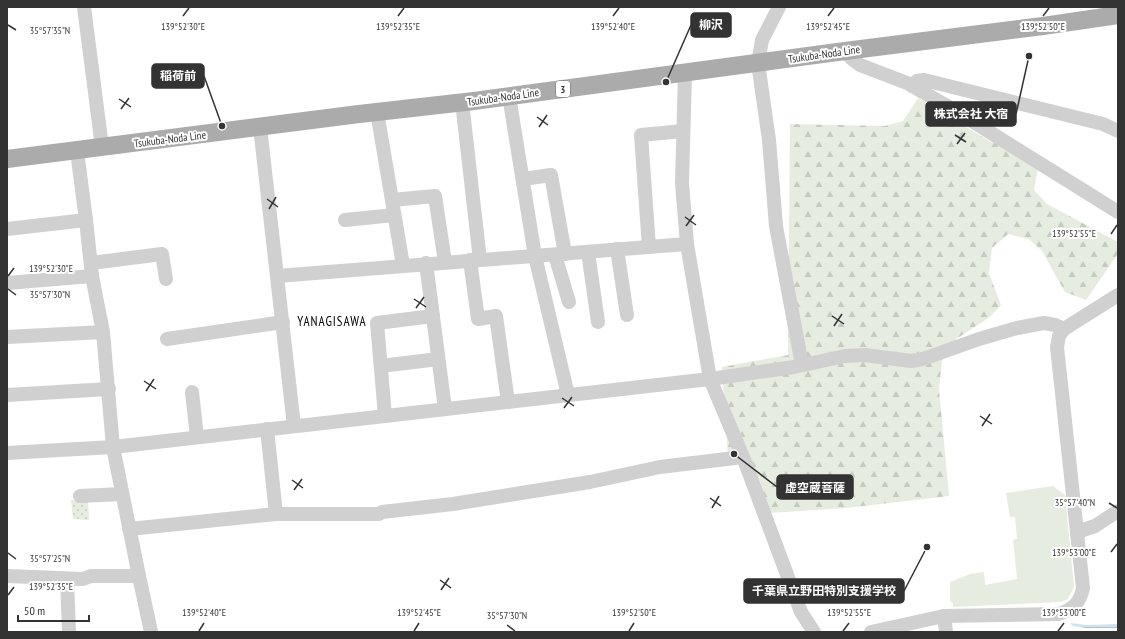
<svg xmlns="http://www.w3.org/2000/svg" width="1125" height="639" font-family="'PT Sans Narrow','Noto Sans JP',sans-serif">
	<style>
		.grass { fill: url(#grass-dots) }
		.forest { fill: url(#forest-firs) }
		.green { fill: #e6ecdf }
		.water { fill: url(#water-rules) }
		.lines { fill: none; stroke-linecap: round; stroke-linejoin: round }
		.minor { stroke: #d0d0d0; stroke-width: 14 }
		.major { stroke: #ababab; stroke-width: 18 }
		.ticks { fill: none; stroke: #333; stroke-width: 1.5 }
		.labels { text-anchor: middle; stroke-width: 4; stroke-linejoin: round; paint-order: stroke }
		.shield { fill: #fff; stroke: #707070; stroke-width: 1 }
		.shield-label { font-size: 10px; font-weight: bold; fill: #333 }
		.street-label { font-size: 11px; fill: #333; stroke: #fff }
		.quarter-label { font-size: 13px; letter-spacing: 1px; fill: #000; stroke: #fff }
		.ticks-label { font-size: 10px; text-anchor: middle; fill: #333; stroke: #fff; stroke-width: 4; stroke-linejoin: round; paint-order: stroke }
		.leader { fill: none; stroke: #333; stroke-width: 1.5 }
		.callout-dot { fill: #333; stroke: #fff; stroke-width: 1.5 }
		.callout { fill: #333; stroke: #333; stroke-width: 1.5 }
		.callout-label { font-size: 12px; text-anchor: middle; font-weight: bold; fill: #fff }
	</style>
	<defs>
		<pattern id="grass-dots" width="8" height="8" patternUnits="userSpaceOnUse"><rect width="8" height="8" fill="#e6ecdf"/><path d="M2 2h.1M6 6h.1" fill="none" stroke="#c6cbc0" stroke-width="1.8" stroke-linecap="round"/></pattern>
		<pattern id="forest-firs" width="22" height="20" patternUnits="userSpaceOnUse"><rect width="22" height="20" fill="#e6ecdf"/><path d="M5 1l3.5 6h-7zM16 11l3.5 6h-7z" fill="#c6cbc0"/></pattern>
		<pattern id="water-rules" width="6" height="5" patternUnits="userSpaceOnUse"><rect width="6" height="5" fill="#cfe2ee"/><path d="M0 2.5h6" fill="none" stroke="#b2c2cd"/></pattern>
	</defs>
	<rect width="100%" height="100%" fill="#fff"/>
	<polygon class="grass" points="71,500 88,500 89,520 73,519"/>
	<polygon class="forest" points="918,98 991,142 1040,157 1034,190 1047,204 1118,242 1117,255 1086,300 1065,292 1042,251 1029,239 1008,234 992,248 989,273 1001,305 990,317 956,339 942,361 939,389 949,496 846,508 770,513 745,460 728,459 722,367 788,355 790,124 885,126 903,121"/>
	<polygon class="green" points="1053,486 1065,495 1074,587 1068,599 1061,602 953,607 953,603 950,601 950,582 970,574 984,572 985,585 1017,579 1013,540 1017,539 1015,517 1010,517 1006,493"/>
	<polygon class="water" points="1070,623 1086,625 1118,624 1118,628 1086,628 1073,626"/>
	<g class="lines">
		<g class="minor">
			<polyline points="84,7 102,147"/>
			<polyline points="779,7 762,40 758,63 769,140 776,226 802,365"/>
			<polyline points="845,51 852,59 860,65 907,83 956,111 1118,212"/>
			<polyline points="685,73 682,183 687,244 710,379 743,457 801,612 814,632"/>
			<polyline points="912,86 917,81 924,80 1103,124 1118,131"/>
			<polyline points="509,96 535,256 568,395"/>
			<polyline points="462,102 480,260"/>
			<polyline points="377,112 403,265"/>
			<polyline points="260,127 294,426"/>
			<polyline points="77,151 86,220 92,276 103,332 113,447 139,576 151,632"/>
			<polyline points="523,179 551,175 565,254"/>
			<polyline points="392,200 435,196 445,262"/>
			<polyline points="345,220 394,215"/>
			<polyline points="7,229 86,220"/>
			<polyline points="649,247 641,135 683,131"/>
			<polyline points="617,249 627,315"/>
			<polyline points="588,252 598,322"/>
			<polyline points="555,255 569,302"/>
			<polyline points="470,260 478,319 496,316 508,402"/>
			<polyline points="91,263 162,254 166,279"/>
			<polyline points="426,263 445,409"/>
			<polyline points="277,276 687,244"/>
			<polyline points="7,283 92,276"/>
			<polyline points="7,337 103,332"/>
			<polyline points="167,339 283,322"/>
			<polyline points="381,366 438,359"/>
			<polyline points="192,392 197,437"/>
			<polyline points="7,395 109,389"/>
			<polyline points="385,416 377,323 433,316"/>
			<polyline points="267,429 276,514"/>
			<polyline points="7,453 113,447 710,379 794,367 845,356 865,355 911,361 923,359 979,339 1017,328 1044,323 1055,325 1064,329"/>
			<polyline points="80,496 122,494"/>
			<polyline points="129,529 276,514 379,514 382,512 453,504 590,482 660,467 743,457"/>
			<polyline points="1077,532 1095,526 1118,511"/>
			<polyline points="7,576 83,579 91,576 139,576"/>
			<polyline points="67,579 69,632"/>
			<polyline points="944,616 946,632"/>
			<path d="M871,632L944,616L1059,614C1073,609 1080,603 1083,588L1057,347L1059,336L1064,329L1118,295"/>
		</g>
		<polyline class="major" points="7,159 359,114 474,101 845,51 1043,26 1118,15"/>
	</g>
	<path class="ticks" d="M183,16L189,8M398,16L404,8M613,16L619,8M828,16L834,8M1043,16L1049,8M8,25L16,30M119,99L131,107M121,109L129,98M537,117L548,125M539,127L547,115M955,135L966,142M957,144L965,133M267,199L278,207M269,209L276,197M685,217L696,225M686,226L694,215M1111,234L1117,225M8,276L14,268M8,289L16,295M414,299L426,307M416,308L424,297M832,316L844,324M834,326L842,314M144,381L156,389M146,391L154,379M562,398L574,406M564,408L572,397M980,416L992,424M982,426L990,414M292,480L303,488M294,490L302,479M710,498L721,506M1109,503L1117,508M712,508L719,496M1111,552L1117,544M8,553L16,559M440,580L451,588M441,590L449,578M8,595L14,587M507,625L515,631M199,631L204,623M414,631L419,623M629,631L634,623M843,631L849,623M1058,631L1064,623"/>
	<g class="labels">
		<rect class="shield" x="556" y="81" width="14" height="16" rx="3"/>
		<g class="shield-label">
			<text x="563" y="93">3</text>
		</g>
		<g class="street-label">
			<text transform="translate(824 54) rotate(-8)" y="4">Tsukuba-Noda Line</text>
			<text transform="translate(503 97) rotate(-8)" y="4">Tsukuba-Noda Line</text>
			<text transform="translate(170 139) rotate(-7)" y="4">Tsukuba-Noda Line</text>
		</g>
		<g class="quarter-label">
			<text x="332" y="326">YANAGISAWA</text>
		</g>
	</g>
	<g class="ticks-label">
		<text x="183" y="30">139°52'30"E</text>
		<text x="398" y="30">139°52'35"E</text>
		<text x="828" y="30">139°52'45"E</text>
		<text x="1043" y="30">139°52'50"E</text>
		<text x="613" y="30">139°52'40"E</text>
		<text x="50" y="34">35°57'35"N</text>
		<text x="1074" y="237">139°52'55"E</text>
		<text x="51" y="272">139°52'30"E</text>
		<text x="50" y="298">35°57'30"N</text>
		<text x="1075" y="506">35°57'40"N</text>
		<text x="1074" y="556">139°53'00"E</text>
		<text x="50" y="562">35°57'25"N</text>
		<text x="51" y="590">139°52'35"E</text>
		<text x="204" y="616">139°52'40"E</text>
		<text x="419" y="616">139°52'45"E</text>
		<text x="634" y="616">139°52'50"E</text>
		<text x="849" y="616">139°52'55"E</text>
		<text x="1064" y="616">139°53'00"E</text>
		<text x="507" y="619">35°57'30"N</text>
	</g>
	<path class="leader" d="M666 82L691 25M222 126L204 76M1029 56L1016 114M734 454L777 487M927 547L904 591"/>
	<g class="callout-dot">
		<circle cx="666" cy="82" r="4"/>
		<circle cx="222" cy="126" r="4"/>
		<circle cx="1029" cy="56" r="4"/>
		<circle cx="734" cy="454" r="4"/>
		<circle cx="927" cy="547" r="4"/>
	</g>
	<g class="callout">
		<rect x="691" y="13" width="40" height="24" rx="4"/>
		<rect x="152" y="64" width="52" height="24" rx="4"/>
		<rect x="926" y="102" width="90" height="24" rx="4"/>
		<rect x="777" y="475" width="76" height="24" rx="4"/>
		<rect x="744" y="579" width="160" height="24" rx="4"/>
	</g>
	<g class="callout-label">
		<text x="711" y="29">柳沢</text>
		<text x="178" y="80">稲荷前</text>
		<text x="971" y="118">株式会社 大宿</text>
		<text x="815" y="492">虚空蔵菩薩</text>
		<text x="824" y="595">千葉県立野田特別支援学校</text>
	</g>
	<rect width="1125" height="639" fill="none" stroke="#333333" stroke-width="16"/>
	<path d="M18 615v6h71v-6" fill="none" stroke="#333333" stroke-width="2"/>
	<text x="24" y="615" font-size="12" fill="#333333" stroke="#ffffff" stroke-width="3" paint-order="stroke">50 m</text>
</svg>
